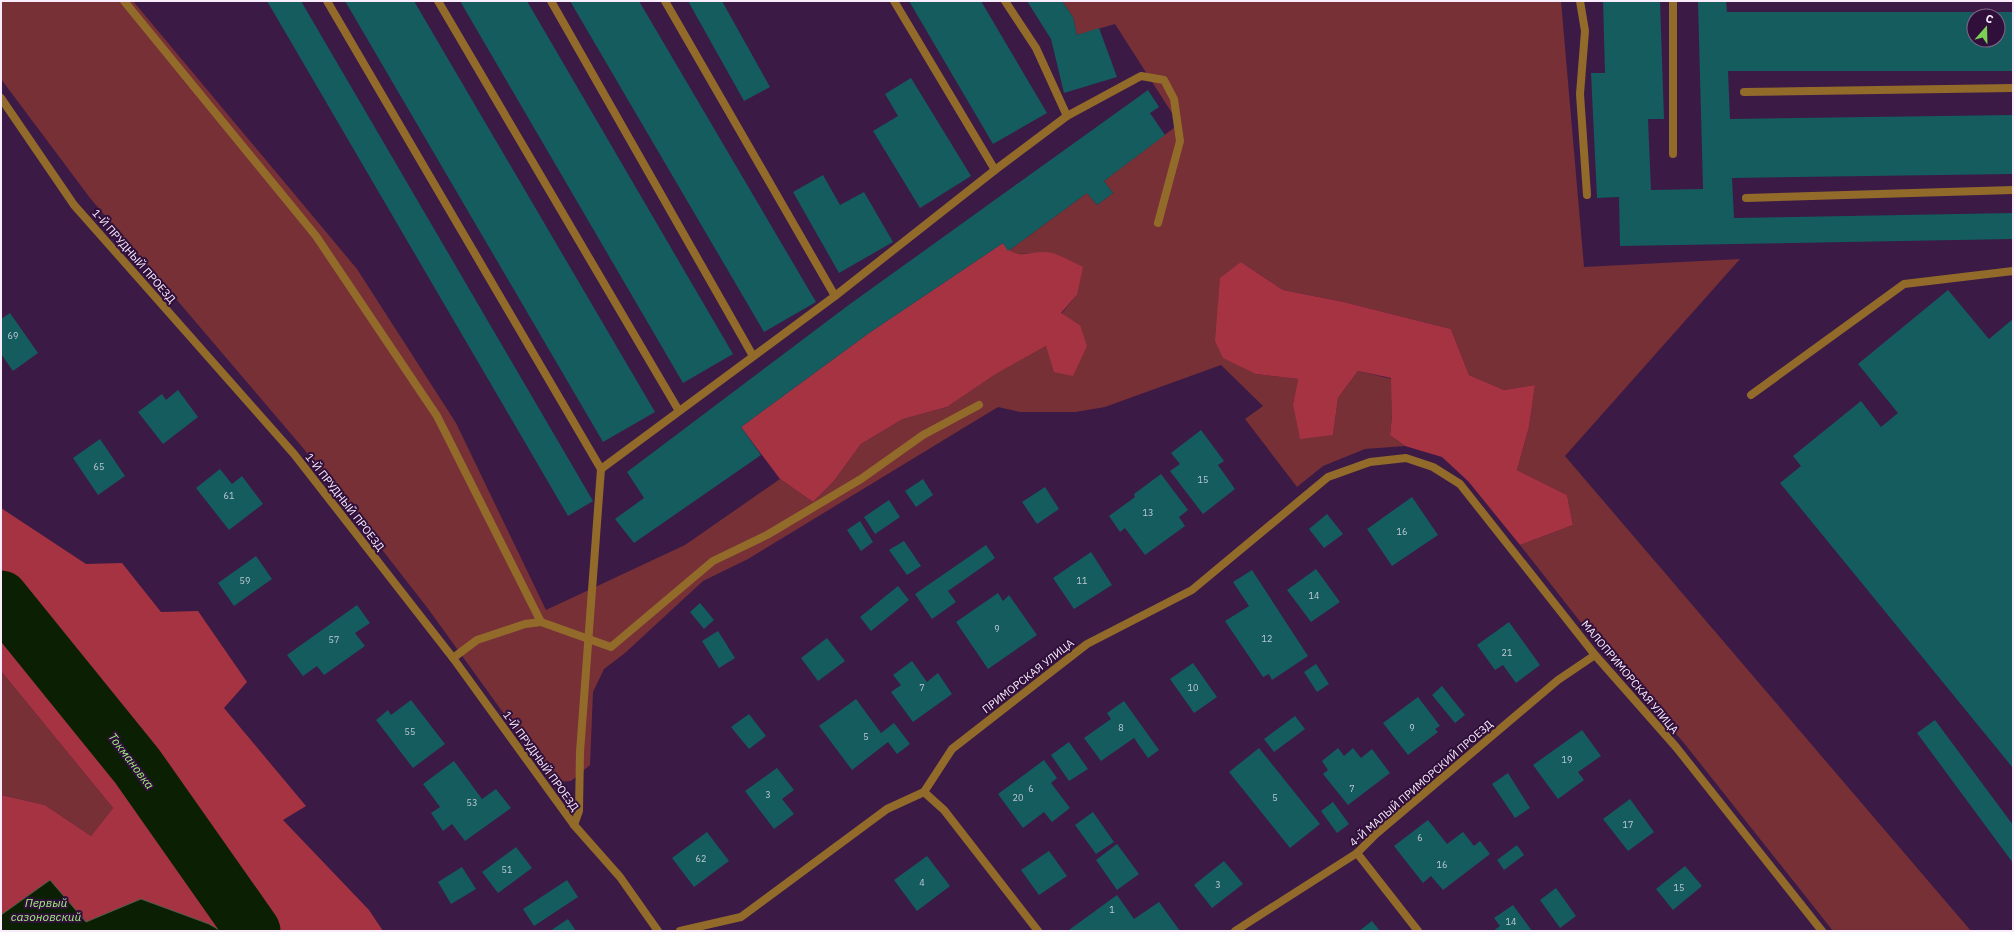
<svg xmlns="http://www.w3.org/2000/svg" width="2014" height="932" font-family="'IBM Plex Sans',sans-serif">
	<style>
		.green { fill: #763036 }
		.forest { fill: #a63342 }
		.water { fill: #0b2002; stroke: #525e4d }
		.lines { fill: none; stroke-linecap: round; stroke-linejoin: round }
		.river { stroke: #0b2002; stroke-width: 55 }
		.building { fill: #145c5e; fill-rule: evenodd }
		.lane { stroke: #926b2b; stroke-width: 8 }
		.street { stroke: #926b2b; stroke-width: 8 }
		.labels { text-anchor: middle; stroke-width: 4; stroke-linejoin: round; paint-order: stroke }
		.number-label { font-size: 9px; fill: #c0c9d5 }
		.street-label { font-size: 11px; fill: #f9edfd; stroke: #30103b }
		.water-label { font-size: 12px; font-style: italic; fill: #9ff579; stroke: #30103b }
	</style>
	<rect width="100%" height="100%" fill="#3b1a45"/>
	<g class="green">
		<polygon points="1,1 133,1 357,269 456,423 546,610 685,545 780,479 813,502 834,481 861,444 903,419 947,407 993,375 1046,346 1080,325 1061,314 1077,295 1050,253 1015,254 1008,251 1087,193 1097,205 1113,193 1104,181 1179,124 1115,24 1077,35 1073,17 1062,1 1561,1 1584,267 1740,259 1565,456 1971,931 1833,931 1684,743 1604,652 1520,545 1573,525 1567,495 1517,470 1529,427 1535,385 1504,390 1469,375 1451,329 1344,302 1283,290 1241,262 1256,374 1298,379 1293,404 1333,435 1338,398 1358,371 1392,379 1392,415 1390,435 1405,446 1365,449 1323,466 1297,487 1245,419 1263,406 1221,365 1105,407 1075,412 1020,412 998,407 748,559 703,581 625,653 604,669 593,692 590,765 571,781 553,782 429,610 303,448 90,198 1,79"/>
		<polygon points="1,671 113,808 91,836 45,805 1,795"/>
	</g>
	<g class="forest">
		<path d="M1003,243C1017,264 1032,248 1052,253C1062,256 1073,262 1083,267L1077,295L1061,313L1080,325L1087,346L1073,376L1054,372L1046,346L994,375L947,407L903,419L861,444L834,481L813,502L780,479L741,427L869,333Z"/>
		<polygon points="1241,262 1283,290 1344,302 1451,329 1469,375 1504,390 1535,385 1529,427 1517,470 1567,495 1573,525 1520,545 1468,481 1442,457 1405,446 1390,435 1392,415 1391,378 1358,371 1338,398 1333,435 1300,439 1293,404 1298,379 1256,374 1223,358 1215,341 1220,278"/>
		<polygon points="1,508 86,564 122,563 161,612 198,611 247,682 224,708 306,806 283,820 369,910 383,931 221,931 209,924 141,899 86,922 50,880 1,915 1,795 45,805 91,836 113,808 1,671"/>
	</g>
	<polygon class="water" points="50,880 86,922 141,899 209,924 221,931 1,931 1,915"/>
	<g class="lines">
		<polyline class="river" points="1,598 137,766 253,931"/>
	</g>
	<g class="building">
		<polygon points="267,1 301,1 593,501 568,516"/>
		<polygon points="345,1 414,1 655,412 603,442"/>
		<polygon points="460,1 527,1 733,354 683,383"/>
		<polygon points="570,1 639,1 816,302 764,332"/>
		<polygon points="688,1 722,1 770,87 744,101"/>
		<polygon points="909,1 981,1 1047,113 993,144"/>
		<polygon points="1027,1 1062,1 1073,17 1077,35 1099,28 1117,77 1064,93 1051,39"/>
		<path d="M1603,1H1660L1664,119H1648L1651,190L1703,189L1698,1H1726L1727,12H2013V71H1728L1730,119L2013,115V174L1732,178L1734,218L2013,213V239L1620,246L1619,197L1597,198L1591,73H1605ZM1974,16H1998V40H1974Z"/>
		<polygon points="911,78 971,176 920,208 873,131 898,116 885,94"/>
		<polygon points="1148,90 1159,107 1150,113 1165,135 1104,181 1113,193 1097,205 1087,193 1008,251 1003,243 869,333 741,427 761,455 634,543 615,519 644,498 627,472 850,304"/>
		<polygon points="823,175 840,205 864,192 893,242 839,273 793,192"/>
		<polygon points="1948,290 1989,339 2013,319 2013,768 1780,483 1801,466 1793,456 1861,401 1881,427 1898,413 1858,364"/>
		<polygon points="10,313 38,353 13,371 1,354 1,319"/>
		<polygon points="178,390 198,417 163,444 138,412 162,394 166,400"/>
		<polygon points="1201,430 1224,461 1218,465 1235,489 1203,514 1170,471 1180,464 1171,453"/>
		<polygon points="100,439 125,476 98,495 73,458"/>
		<polygon points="220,469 232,484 242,476 263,504 229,530 196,488"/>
		<polygon points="1161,474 1188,510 1179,517 1185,526 1145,555 1125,528 1120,532 1109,516 1135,497 1134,494"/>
		<polygon points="923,479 933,495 916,507 905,491"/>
		<polygon points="1045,487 1059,509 1037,524 1022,502"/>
		<polygon points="1412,497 1438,535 1392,566 1367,529"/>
		<polygon points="889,500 900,517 875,534 864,517"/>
		<polygon points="1327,514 1343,534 1324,548 1309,529"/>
		<polygon points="860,521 873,542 861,551 847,530"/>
		<polygon points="904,541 921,566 907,575 889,550"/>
		<polygon points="986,545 995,558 948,591 956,602 932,619 915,594"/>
		<polygon points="1091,552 1112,585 1074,609 1053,578"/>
		<polygon points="256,556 272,579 234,606 218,583"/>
		<polygon points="1316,569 1340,602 1311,622 1287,590"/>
		<polygon points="1252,570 1308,656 1272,680 1269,674 1263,677 1225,621 1249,606 1233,582"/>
		<polygon points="898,586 909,600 871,631 860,617"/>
		<polygon points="998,593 1003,601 1009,595 1037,635 988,669 956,622"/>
		<polygon points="700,603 714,620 704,629 690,612"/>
		<polygon points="357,605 370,623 355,633 365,646 324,675 317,666 303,676 287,655"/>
		<polygon points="1509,622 1540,665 1516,683 1503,665 1495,670 1477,645"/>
		<polygon points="718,631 735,658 719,668 702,641"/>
		<polygon points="827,638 845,661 818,681 801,658"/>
		<polygon points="912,661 927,682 938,673 952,694 913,722 891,692 901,685 893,675"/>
		<polygon points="1193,663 1217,697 1194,713 1170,679"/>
		<polygon points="1316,664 1329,684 1317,692 1304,672"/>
		<polygon points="1442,686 1465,715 1455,723 1432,695"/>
		<polygon points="1418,697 1440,726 1435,729 1438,732 1408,755 1383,723"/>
		<polygon points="856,699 881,733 894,723 910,744 897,754 888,742 852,770 819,726"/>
		<polygon points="411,700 445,744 413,768 376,720 388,710 391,715"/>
		<polygon points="1124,701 1159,750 1148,758 1134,738 1101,761 1084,738 1111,719 1107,713"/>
		<polygon points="749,714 766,736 749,749 731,727"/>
		<polygon points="1295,716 1305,729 1274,752 1264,739"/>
		<polygon points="1935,720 2013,825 2013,863 1917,733"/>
		<polygon points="1582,730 1601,756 1578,772 1584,780 1558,799 1533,765"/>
		<polygon points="1069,742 1088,769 1069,781 1051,755"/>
		<polygon points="1259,748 1320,824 1290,848 1229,772"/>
		<polygon points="1338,748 1344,756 1353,748 1361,758 1372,749 1390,773 1348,805 1323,774 1328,770 1322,761"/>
		<polygon points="1044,760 1057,778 1051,783 1070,808 1052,822 1044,812 1023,828 998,794"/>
		<polygon points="454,761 482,799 496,789 511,808 465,841 452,824 443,831 431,813 440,807 423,784"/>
		<polygon points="777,768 794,790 782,799 794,814 774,829 745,791"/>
		<polygon points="1508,773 1530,808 1515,818 1492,784"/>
		<polygon points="1630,799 1654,832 1628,851 1603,819"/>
		<polygon points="1333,802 1349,824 1337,833 1321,811"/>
		<polygon points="1093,812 1114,842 1096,854 1075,825"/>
		<polygon points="1428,820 1447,844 1463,832 1474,846 1480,841 1490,854 1443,890 1431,876 1423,883 1394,846"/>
		<polygon points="707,832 729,861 694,887 672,858"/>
		<polygon points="1117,844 1139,874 1117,890 1096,860"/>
		<polygon points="1517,845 1524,855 1504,870 1497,860"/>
		<polygon points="516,847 532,868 498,893 482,872"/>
		<polygon points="1049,851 1067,876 1039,895 1021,870"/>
		<polygon points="927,856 950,886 917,911 894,880"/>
		<polygon points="1224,861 1243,884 1212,908 1194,885"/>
		<polygon points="1685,866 1702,886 1673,910 1656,889"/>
		<polygon points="462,867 476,889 451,904 438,882"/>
		<polygon points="567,880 578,897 534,926 523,909"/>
		<polygon points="1556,888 1576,916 1560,928 1540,900"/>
		<polygon points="1117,895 1134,919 1159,902 1180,931 1070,931 1069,930"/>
		<polygon points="1513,905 1532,931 1493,931 1500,926 1494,918"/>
		<polygon points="568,919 576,931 550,931"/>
		<polygon points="1372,921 1380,931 1359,931"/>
	</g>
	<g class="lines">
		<g class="lane">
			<polyline points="124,1 316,236 437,416 541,622 611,647 713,561 767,535 861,479 923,435 979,405"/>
			<polyline points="327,1 601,469 580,752 579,811 574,825"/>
			<polyline points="438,1 679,411"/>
			<polyline points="551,1 753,356"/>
			<polyline points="665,1 835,296"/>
			<polyline points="1580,1 1585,31 1580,94 1587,195"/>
			<polyline points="1744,92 2013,88"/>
			<polyline points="1067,116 1141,76 1164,80 1174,99 1180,141 1158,223"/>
			<polyline points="1673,154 1673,1"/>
			<polyline points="995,170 1067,116 1036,48 1005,1"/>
			<polyline points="1746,198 2013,190"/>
			<polyline points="1751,395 1904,284 2013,271"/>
			<polyline points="601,469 835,296 995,170 894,1"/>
			<polyline points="453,658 477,640 525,624 541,622"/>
		</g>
		<g class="street">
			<polyline points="1,98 74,205 294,454 453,658 574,825 620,877 658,931"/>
			<polyline points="924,792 944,810 1038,931"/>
			<polyline points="1357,853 1418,931"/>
			<polyline points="680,931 741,917 887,809 924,792 952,749 1087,644 1192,590 1328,477 1370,462 1406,458 1433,467 1460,484 1595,655 1676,747 1822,931"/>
			<polyline points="1235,931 1357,853 1376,834 1558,680 1595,655"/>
		</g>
	</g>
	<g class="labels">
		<g class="number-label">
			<text x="13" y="339">69</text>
			<text x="99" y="470">65</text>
			<text x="1203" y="483">15</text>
			<text x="229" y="499">61</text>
			<text x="1148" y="516">13</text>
			<text x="1402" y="535">16</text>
			<text x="245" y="584">59</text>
			<text x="1082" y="584">11</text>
			<text x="1314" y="599">14</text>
			<text x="997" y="632">9</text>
			<text x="1267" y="642">12</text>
			<text x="334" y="643">57</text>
			<text x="1507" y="656">21</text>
			<text x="922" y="691">7</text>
			<text x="1193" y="691">10</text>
			<text x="1121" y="731">8</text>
			<text x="1412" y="731">9</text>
			<text x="410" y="735">55</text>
			<text x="866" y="740">5</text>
			<text x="1567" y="763">19</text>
			<text x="1031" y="792">6</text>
			<text x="1352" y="792">7</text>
			<text x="768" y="798">3</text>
			<text x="1018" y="801">20</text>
			<text x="1275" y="801">5</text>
			<text x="472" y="806">53</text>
			<text x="1628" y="828">17</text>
			<text x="1420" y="841">6</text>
			<text x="701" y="862">62</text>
			<text x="1442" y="868">16</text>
			<text x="507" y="873">51</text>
			<text x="922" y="886">4</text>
			<text x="1218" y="888">3</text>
			<text x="1679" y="891">15</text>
			<text x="1112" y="913">1</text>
			<text x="1511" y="925">14</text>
		</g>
		<g class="street-label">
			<text transform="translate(134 256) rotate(49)" y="4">1-Й ПРУДНЫЙ ПРОЕЗД</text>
			<text transform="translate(345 502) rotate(52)" y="4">1-Й ПРУДНЫЙ ПРОЕЗД</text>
			<text transform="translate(1028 676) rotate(-38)" y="4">ПРИМОРСКАЯ УЛИЦА</text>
			<text transform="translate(1630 677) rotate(50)" y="4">МАЛОПРИМОРСКАЯ УЛИЦА</text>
			<text transform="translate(541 761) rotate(54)" y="4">1-Й ПРУДНЫЙ ПРОЕЗД</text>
			<text transform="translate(1421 783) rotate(-41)" y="4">4-Й МАЛЫЙ ПРИМОРСКИЙ ПРОЕЗД</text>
		</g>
		<g class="water-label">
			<text transform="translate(131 761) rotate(53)" y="4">Токмановка</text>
			<text x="46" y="907">Первый<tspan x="46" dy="14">сазоновский</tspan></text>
		</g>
	</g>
	<rect width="2014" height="932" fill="none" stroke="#f9edfd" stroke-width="4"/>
	<g transform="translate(1986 28) rotate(20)"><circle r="19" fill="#30103b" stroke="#806889"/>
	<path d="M0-3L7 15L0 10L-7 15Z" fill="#7cd155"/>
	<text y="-6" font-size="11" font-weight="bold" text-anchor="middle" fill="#f9edfd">С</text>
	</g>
</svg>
